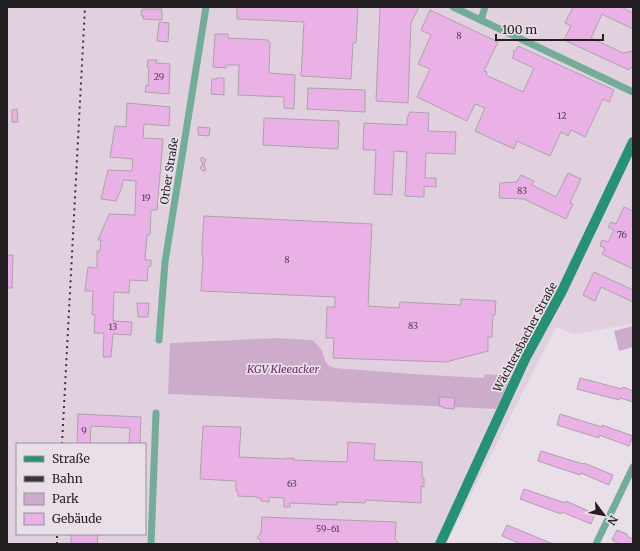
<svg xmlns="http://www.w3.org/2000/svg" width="640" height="551" font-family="Merriweather,serif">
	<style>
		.built { fill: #e1d1df; fill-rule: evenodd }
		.green { fill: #cdabcb }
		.building { fill: #eab1e6; stroke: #aca2ab }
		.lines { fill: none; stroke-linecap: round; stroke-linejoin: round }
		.street { stroke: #71ad98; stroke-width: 7 }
		.secondary { stroke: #259275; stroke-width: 10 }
		.rail { stroke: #393438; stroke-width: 2; stroke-dasharray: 2 4; stroke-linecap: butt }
		.labels { text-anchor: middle; stroke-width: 3.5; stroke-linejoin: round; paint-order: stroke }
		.number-label { font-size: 9px; fill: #544353 }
		.street-label { font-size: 11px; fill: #221e22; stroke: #e9dfe8 }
		.park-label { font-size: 11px; font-style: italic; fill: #6e2d6d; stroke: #e9dfe8 }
	</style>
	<rect width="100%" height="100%" fill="#e9dfe8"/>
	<path class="built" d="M7,7H633V324L573,334L556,327L446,544H7ZM278,338L311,340L318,345L323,352L327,364L335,368L413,374L485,378V374H505L514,368L496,409L168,394L171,343ZM17,444H145V534H17Z"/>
	<g class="green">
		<polygon points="633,326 633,347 619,351 614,331"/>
		<path d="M278,338L311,340L314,341L322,350L325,360L328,365L335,368L413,374L484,378L485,374C497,375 508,377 516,365L496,409L168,394L170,343Z"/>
	</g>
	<g class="building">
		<polygon points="237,7 358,7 356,43 353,43 351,79 301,76 304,22 237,19"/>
		<polygon points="380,7 419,7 411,23 408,103 376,101"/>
		<polygon points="573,7 621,7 633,13 633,29 602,14 591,38 623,53 633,51 633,68 631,67 629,70 564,40 571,26 565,23"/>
		<polygon points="142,9 162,9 162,20 143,19 144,16 141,16"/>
		<polygon points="430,10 498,42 484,71 487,72 486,75 523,92 534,68 512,58 514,54 513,51 516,50 518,46 614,90 609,102 603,99 585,137 571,130 568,136 561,132 550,156 517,141 514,149 475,131 485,108 475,104 467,121 417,97 430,69 418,64 431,35 421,30"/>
		<polygon points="159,22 169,23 168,42 157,41"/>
		<polygon points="215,34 228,34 228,38 268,40 270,43 269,73 295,75 294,109 284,108 284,97 238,95 239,65 226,65 226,68 213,67"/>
		<polygon points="148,60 157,60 156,63 170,64 169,94 145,92 146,85 148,86 149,67 147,67"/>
		<polygon points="217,78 224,78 224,95 211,94 212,79 217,79"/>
		<polygon points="308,88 365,90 365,112 307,109"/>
		<polygon points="127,103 170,107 169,126 144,124 143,138 163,139 157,210 151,210 150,235 147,235 145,260 151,260 151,266 148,267 147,281 130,280 129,293 114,292 113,321 132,322 131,335 113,334 111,357 103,357 104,333 94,333 95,315 92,314 93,291 85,291 86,282 88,267 97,268 97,251 100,251 101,240 98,240 109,214 135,215 136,181 123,180 122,187 116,201 101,199 108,170 132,171 133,159 110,157 115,126 126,127"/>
		<polygon points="17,109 18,122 12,122 12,110"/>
		<polygon points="410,112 429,113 428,131 456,132 455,154 426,153 425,178 436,178 436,187 424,186 424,197 405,196 407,152 394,151 392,195 374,194 376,150 363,150 364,123 407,125 407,118"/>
		<polygon points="264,118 339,121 338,149 263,145"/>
		<polygon points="198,127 210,128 209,136 198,135"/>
		<polygon points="203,157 206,160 204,165 206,170 203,171 200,168 203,164 201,161 201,158"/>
		<polygon points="568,173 581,179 570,203 573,204 566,219 524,199 499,198 500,183 517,182 521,175 534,181 532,185 556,197"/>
		<polygon points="624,207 633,211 633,269 602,254 605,248 600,246 602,240 608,242 614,230 608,227 611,222 616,224"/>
		<polygon points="204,216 372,224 368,306 399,308 400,302 461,305 461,299 496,301 495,315 493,315 492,337 488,337 488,351 446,362 333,358 334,338 326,338 327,307 335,307 335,297 201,291 203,256 202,256 202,245"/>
		<polygon points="7,255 13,255 12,288 7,288"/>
		<polygon points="594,272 633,290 633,302 601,287 595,301 583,295"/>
		<polygon points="137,303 149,303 148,317 138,317"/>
		<polygon points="580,378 622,389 623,387 633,391 633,402 620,398 619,400 577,389"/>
		<polygon points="440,397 455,398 454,409 443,408 443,407 439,406"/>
		<polygon points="78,414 141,417 140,444 129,444 130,428 91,426 90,444 77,444"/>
		<polygon points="560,414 602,427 602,425 633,436 629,446 599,435 599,438 557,425"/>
		<polygon points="203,426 241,427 239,457 286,459 286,458 294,458 294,460 347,462 348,442 375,444 374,460 422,462 422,478 424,478 424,487 421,486 421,503 366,500 365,503 337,502 337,505 290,503 290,507 284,507 284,498 269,497 269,502 261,501 261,498 257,498 257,497 238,496 238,491 236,491 236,481 200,479"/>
		<polygon points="541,451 583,464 584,463 613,475 609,485 581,473 580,475 538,461"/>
		<polygon points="524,489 565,503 566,501 595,514 591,524 562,512 561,514 520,499"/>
		<polygon points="262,517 396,522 395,539 400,544 261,544 261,541 257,537 261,533"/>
		<polygon points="507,525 553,544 521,544 502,536"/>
		<polygon points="617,530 627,534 627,536 633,539 633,544 619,544 612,540"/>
		<polygon points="71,534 98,534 97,544 71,544"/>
	</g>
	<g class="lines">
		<g class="street">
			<polyline points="453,7 633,92"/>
			<polyline points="481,20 485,7"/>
			<polyline points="159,340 165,262 206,7"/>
			<polyline points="151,544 156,413"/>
			<polyline points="596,544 633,467"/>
		</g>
		<polyline class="secondary" points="440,544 526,357 562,291 633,142"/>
		<g class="rail">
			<polyline points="62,444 85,7"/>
			<polyline points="57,544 57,534"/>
		</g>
	</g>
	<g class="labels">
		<g class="number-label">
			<text x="459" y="39">8</text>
			<text x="159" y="80">29</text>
			<text x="562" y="119">12</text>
			<text x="522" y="194">83</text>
			<text x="146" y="201">19</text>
			<text x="622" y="238">76</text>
			<text x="287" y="263">8</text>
			<text x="413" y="329">83</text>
			<text x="113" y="330">13</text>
			<text x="84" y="434">9</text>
			<text x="292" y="487">63</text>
			<text x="328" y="532">59-61</text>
		</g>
		<g class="street-label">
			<text transform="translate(169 171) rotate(-81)" y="4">Orber Straße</text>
			<text transform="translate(525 337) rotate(-62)" y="4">Wächtersbacher Straße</text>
		</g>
		<g class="park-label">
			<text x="283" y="373">KGV Kleeacker</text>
		</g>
	</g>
	<rect width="640" height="551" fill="none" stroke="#221e22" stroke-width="16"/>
	<rect x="16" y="443" width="130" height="92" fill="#e9dfe8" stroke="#999299"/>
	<rect x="24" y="456" width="20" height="6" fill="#259275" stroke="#999299"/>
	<text x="52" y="463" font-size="12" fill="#221e22">Straße</text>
	<rect x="24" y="476" width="20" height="6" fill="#393438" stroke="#999299"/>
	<text x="52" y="483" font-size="12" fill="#221e22">Bahn</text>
	<rect x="24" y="493" width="20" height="12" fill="#cdabcb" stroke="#999299"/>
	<text x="52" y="503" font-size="12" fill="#221e22">Park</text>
	<rect x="24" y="513" width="20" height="12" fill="#eab1e6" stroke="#999299"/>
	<text x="52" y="523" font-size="12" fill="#221e22">Gebäude</text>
	<g transform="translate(604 515) rotate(122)" stroke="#e9dfe8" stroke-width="3" paint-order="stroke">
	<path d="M0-3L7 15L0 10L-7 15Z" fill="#221e22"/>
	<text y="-6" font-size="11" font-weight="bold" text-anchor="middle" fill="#221e22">N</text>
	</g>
	<path d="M496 34v6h107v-6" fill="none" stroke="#221e22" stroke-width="2"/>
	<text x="502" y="34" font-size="12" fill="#221e22" stroke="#e9dfe8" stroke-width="3" paint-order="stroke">100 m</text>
</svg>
